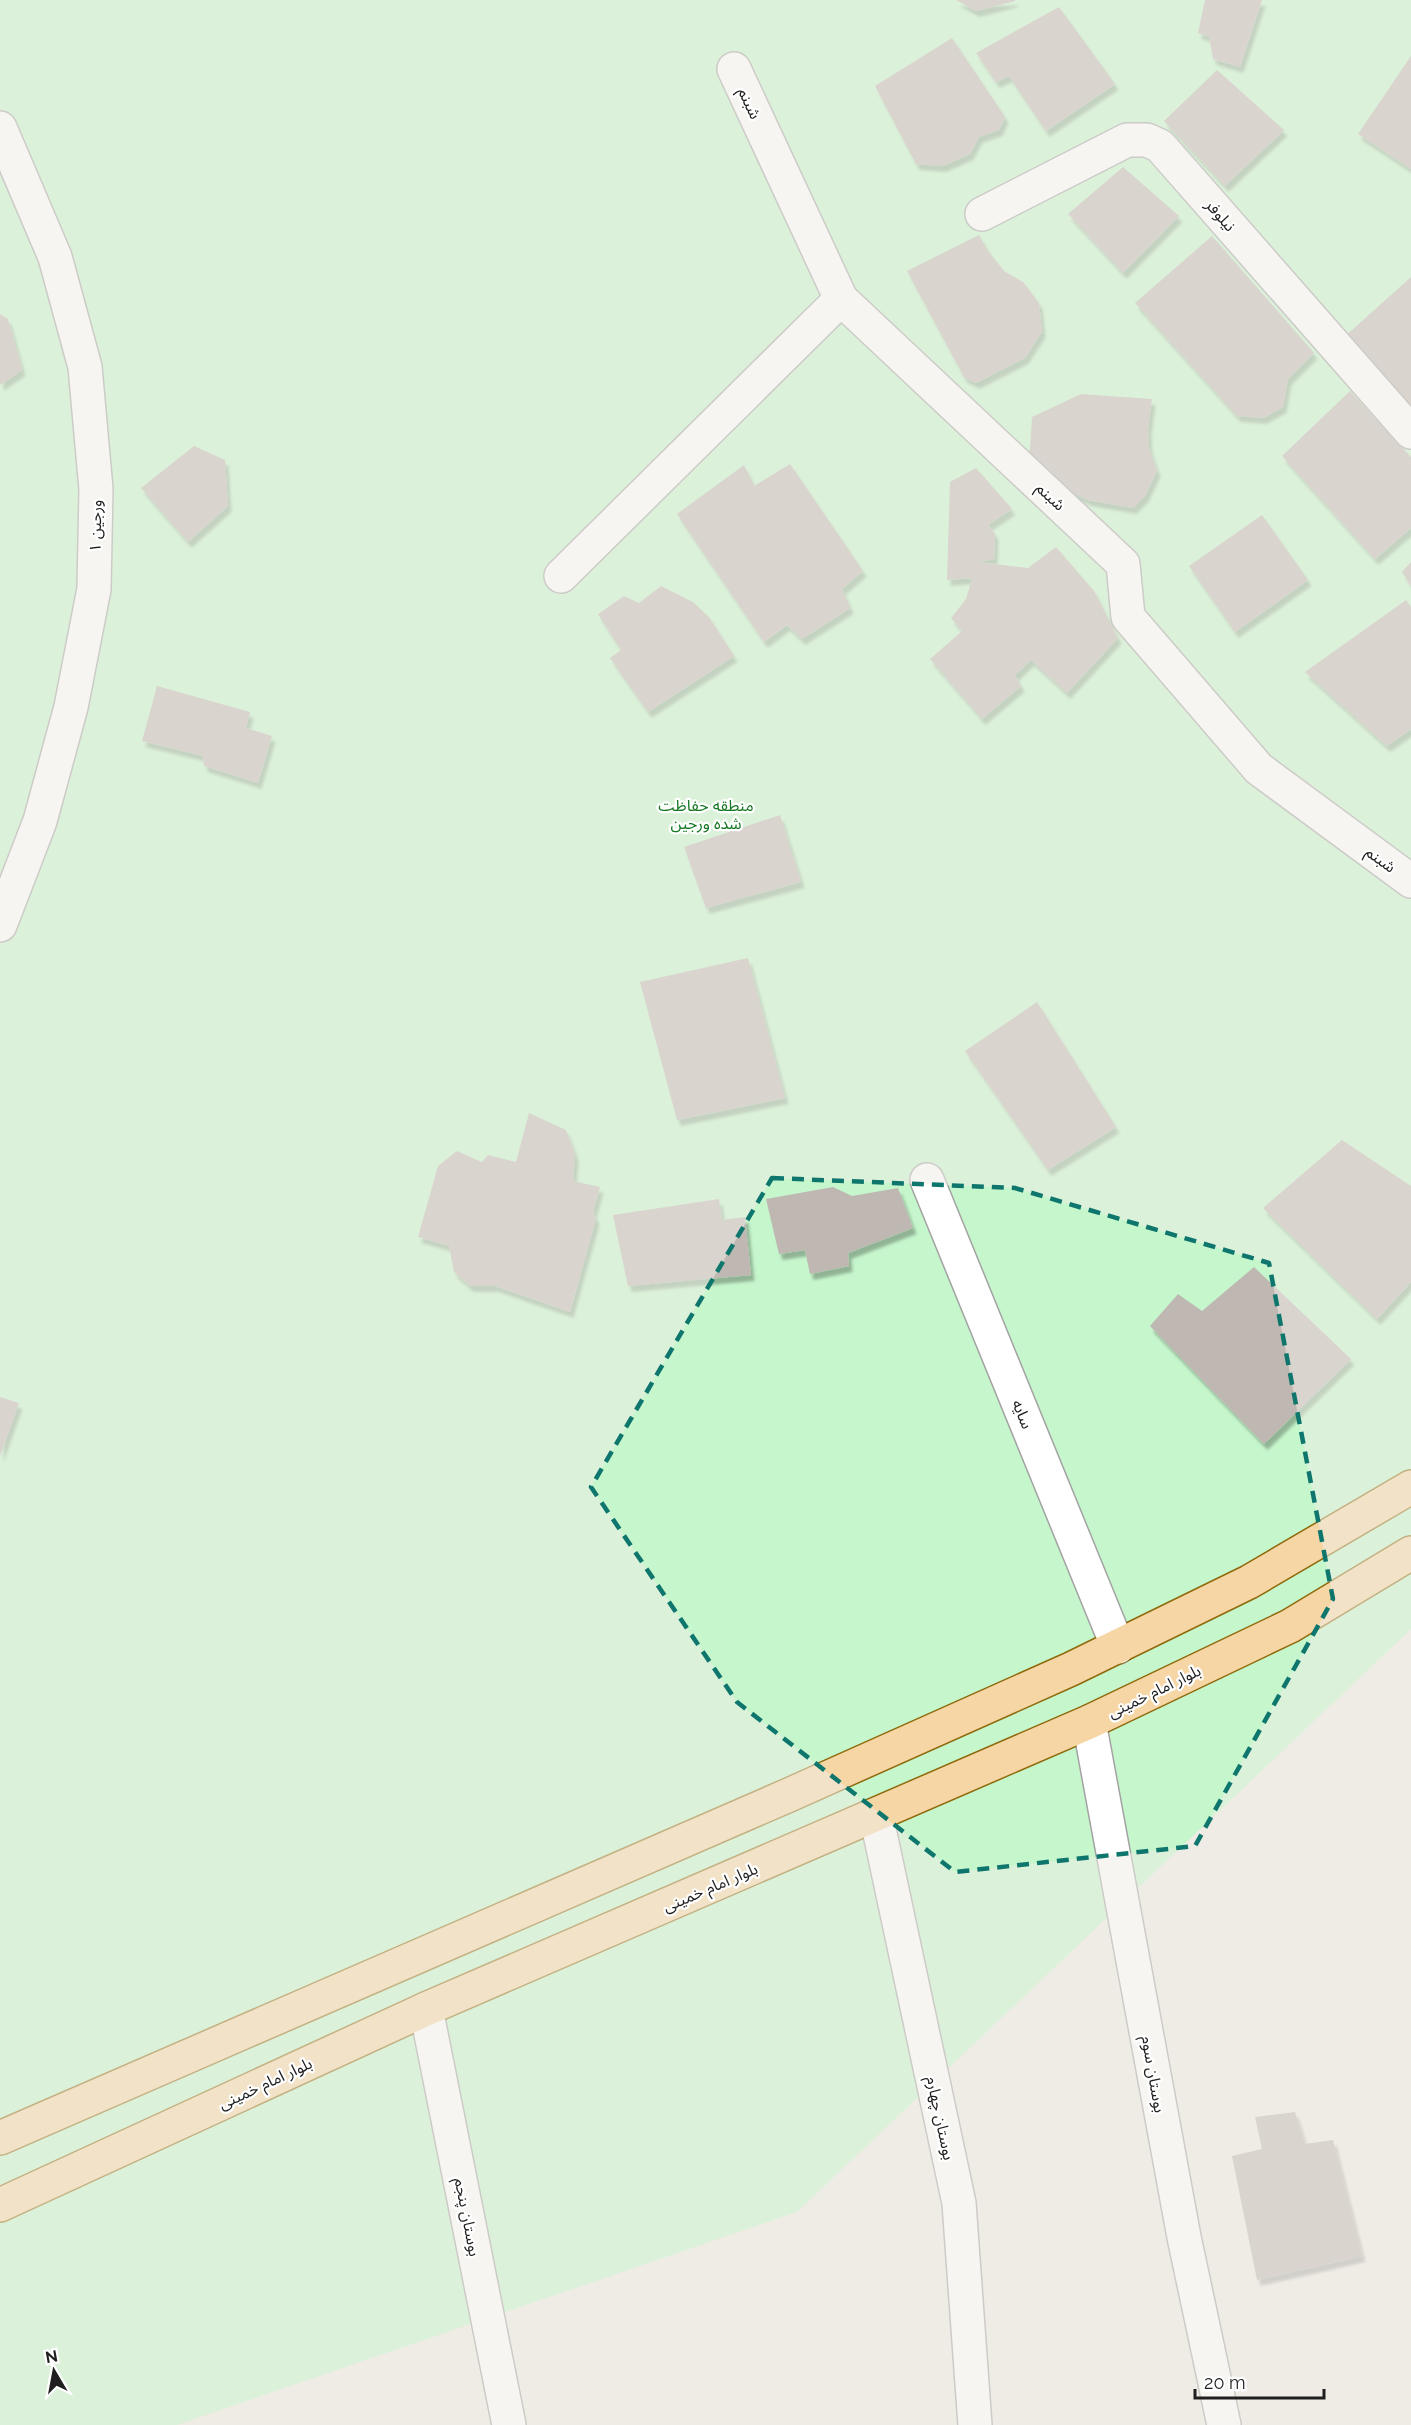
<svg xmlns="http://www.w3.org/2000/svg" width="1411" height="2425" font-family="Raleway,'Noto Sans Arabic',sans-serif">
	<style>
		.park { fill: #c6f6cc }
		.building { fill: #bfb8b2; filter: url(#shadow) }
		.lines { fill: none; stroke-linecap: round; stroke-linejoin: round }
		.minor-casing { stroke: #a3a3a3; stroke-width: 36 }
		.major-casing { stroke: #8f690b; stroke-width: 36 }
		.minor { stroke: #fff; stroke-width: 33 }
		.major { stroke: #f5d6a4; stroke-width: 33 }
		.marked { fill: none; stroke: #0f766e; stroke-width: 4.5; stroke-dasharray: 12 8; stroke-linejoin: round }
		.labels { text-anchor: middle; stroke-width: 4.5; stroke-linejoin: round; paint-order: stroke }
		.street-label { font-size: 16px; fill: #1f1f1f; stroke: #fff }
		.park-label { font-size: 16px; fill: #137620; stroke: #fff }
	</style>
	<defs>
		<filter id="shadow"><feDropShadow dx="3.5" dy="6" stdDeviation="1.5" flood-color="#0004"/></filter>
	</defs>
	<rect width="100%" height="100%" fill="#efece5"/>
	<polygon class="park" points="0,0 1411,0 1411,1629 797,2212 177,2425 0,2425"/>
	<g class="building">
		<polygon points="956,0 1015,0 1015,1 976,11"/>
		<polygon points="1205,0 1262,0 1240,67 1213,59 1209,37 1198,33"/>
		<polygon points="1059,7 1115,84 1046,131 1009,76 996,82 976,53"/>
		<polygon points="952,38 1005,117 999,130 979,137 970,154 943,166 916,164 875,86"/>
		<polygon points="1411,56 1411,169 1358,134"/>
		<polygon points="1217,70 1284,130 1225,186 1164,121"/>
		<polygon points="1123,167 1179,216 1123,273 1068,214"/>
		<polygon points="979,235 988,251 1004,271 1023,282 1039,303 1042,332 1025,358 976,383 964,377 907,271"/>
		<polygon points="1212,236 1314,353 1288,379 1283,407 1263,418 1237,416 1135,303"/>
		<polygon points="1411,277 1411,415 1342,339"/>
		<polygon points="0,314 8,319 22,370 0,385"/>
		<polygon points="1350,391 1411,457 1411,528 1375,559 1282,456"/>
		<polygon points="1081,394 1152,399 1148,429 1149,448 1157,471 1145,496 1133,508 1088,500 1048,482 1025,457 1030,449 1032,417"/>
		<polygon points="194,446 225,460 228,506 188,542 141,488"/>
		<polygon points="790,464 863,571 842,589 850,608 802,639 787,625 764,642 677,514 744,465 754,486"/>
		<polygon points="976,468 1012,509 988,525 995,534 994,559 978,562 1028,568 1056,547 1094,591 1118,638 1067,693 1031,660 1015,675 1021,686 982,719 930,659 962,631 951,618 966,599 972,578 947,580 950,482"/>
		<polygon points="1262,515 1308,580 1235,632 1189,566"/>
		<polygon points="1411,562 1411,586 1402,572"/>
		<polygon points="661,586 693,602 709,617 734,656 648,712 610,658 621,650 598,614 624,596 639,603"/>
		<polygon points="1406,600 1411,607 1411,729 1387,746 1305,672"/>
		<polygon points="157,686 250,712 246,728 272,736 258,783 204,766 203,756 142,741"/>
		<polygon points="780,815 801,882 706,908 684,847"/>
		<polygon points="748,958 785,1098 677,1120 640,982"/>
		<polygon points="1037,1002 1116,1127 1048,1170 965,1051"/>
		<polygon points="529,1113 566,1130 575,1155 573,1181 600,1187 593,1212 596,1219 570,1312 495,1286 470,1286 454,1272 449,1246 418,1237 438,1166 457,1151 482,1162 488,1155 516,1162"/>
		<polygon points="1342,1140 1411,1186 1411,1282 1377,1319 1263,1208"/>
		<polygon points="833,1187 852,1196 898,1188 913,1228 848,1253 849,1266 810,1274 805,1250 779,1254 766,1199"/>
		<polygon points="719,1199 722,1220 745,1217 751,1275 628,1286 613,1215"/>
		<polygon points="1254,1267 1351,1359 1264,1444 1150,1326 1178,1294 1202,1311"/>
		<polygon points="0,1397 19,1403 0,1456"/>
		<polygon points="1295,2112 1305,2144 1333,2140 1362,2256 1257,2280 1232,2156 1262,2149 1255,2117"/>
	</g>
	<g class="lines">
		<g class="minor-casing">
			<g id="minor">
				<polyline points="734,69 841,299 1123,564 1128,617 1259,769 1411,881"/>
				<polyline points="0,128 55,257 85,367 96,489 94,589 71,707 40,821 0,925"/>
				<polyline points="982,214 1127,140 1147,140 1160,146 1411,432"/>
				<polyline points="561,576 841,299"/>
				<polyline points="927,1180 1118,1647"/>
				<polyline points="1089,1722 1184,2237 1224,2425"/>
				<polyline points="876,1815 959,2203 975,2425"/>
				<polyline points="426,2009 509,2425"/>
			</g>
		</g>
		<g class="major-casing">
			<g id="major">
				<polyline points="0,2138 789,1795 1071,1669 1249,1582 1411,1487"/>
				<polyline points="0,2205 426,2009 1089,1722 1290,1626 1411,1553"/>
			</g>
		</g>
		<use href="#minor" class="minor"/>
		<use href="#major" class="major"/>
	</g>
	<path d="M0 0H1411V2425H0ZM772,1178L1015,1188L1269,1263L1333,1599L1195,1846L955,1872L737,1702L591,1487Z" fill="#efece5" fill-opacity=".55" fill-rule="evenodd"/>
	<path class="marked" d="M772,1178L1015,1188L1269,1263L1333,1599L1195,1846L955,1872L737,1702L591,1487Z"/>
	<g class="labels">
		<g class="street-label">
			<text transform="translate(750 103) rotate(65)" y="6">شبنم</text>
			<text transform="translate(1221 215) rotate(49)" y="6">نیلوفر</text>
			<text transform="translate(1051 496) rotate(43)" y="6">شبنم</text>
			<text transform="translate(95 526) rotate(-89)" y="6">ورجین ۱</text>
			<text transform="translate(1381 859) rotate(36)" y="6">شبنم</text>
			<text transform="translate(1023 1414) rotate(68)" y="6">سایه</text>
			<text transform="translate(1154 1691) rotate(-26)" y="6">بلوار امام خمینی</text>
			<text transform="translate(710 1887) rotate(-23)" y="6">بلوار امام خمینی</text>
			<text transform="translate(1154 2074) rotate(80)" y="6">بوستان سوم</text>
			<text transform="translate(265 2083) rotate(-25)" y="6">بلوار امام خمینی</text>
			<text transform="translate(941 2118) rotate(78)" y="6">بوستان چهارم</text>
			<text transform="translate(468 2217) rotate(79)" y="6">بوستان پنجم</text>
		</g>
		<g class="park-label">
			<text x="706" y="811">منطقه حفاظت<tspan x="706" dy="18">شده ورجین</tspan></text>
		</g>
	</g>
	<g transform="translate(54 2371) rotate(350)" stroke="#ffffff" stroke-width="4.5" paint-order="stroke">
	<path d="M0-4.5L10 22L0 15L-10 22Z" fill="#1f1f1f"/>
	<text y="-9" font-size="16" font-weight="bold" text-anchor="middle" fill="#1f1f1f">N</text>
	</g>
	<path d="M1195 2389v9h129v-9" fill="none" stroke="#1f1f1f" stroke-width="3"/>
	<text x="1204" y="2389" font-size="18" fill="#1f1f1f" stroke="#ffffff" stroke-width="4.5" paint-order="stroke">20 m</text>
</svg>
